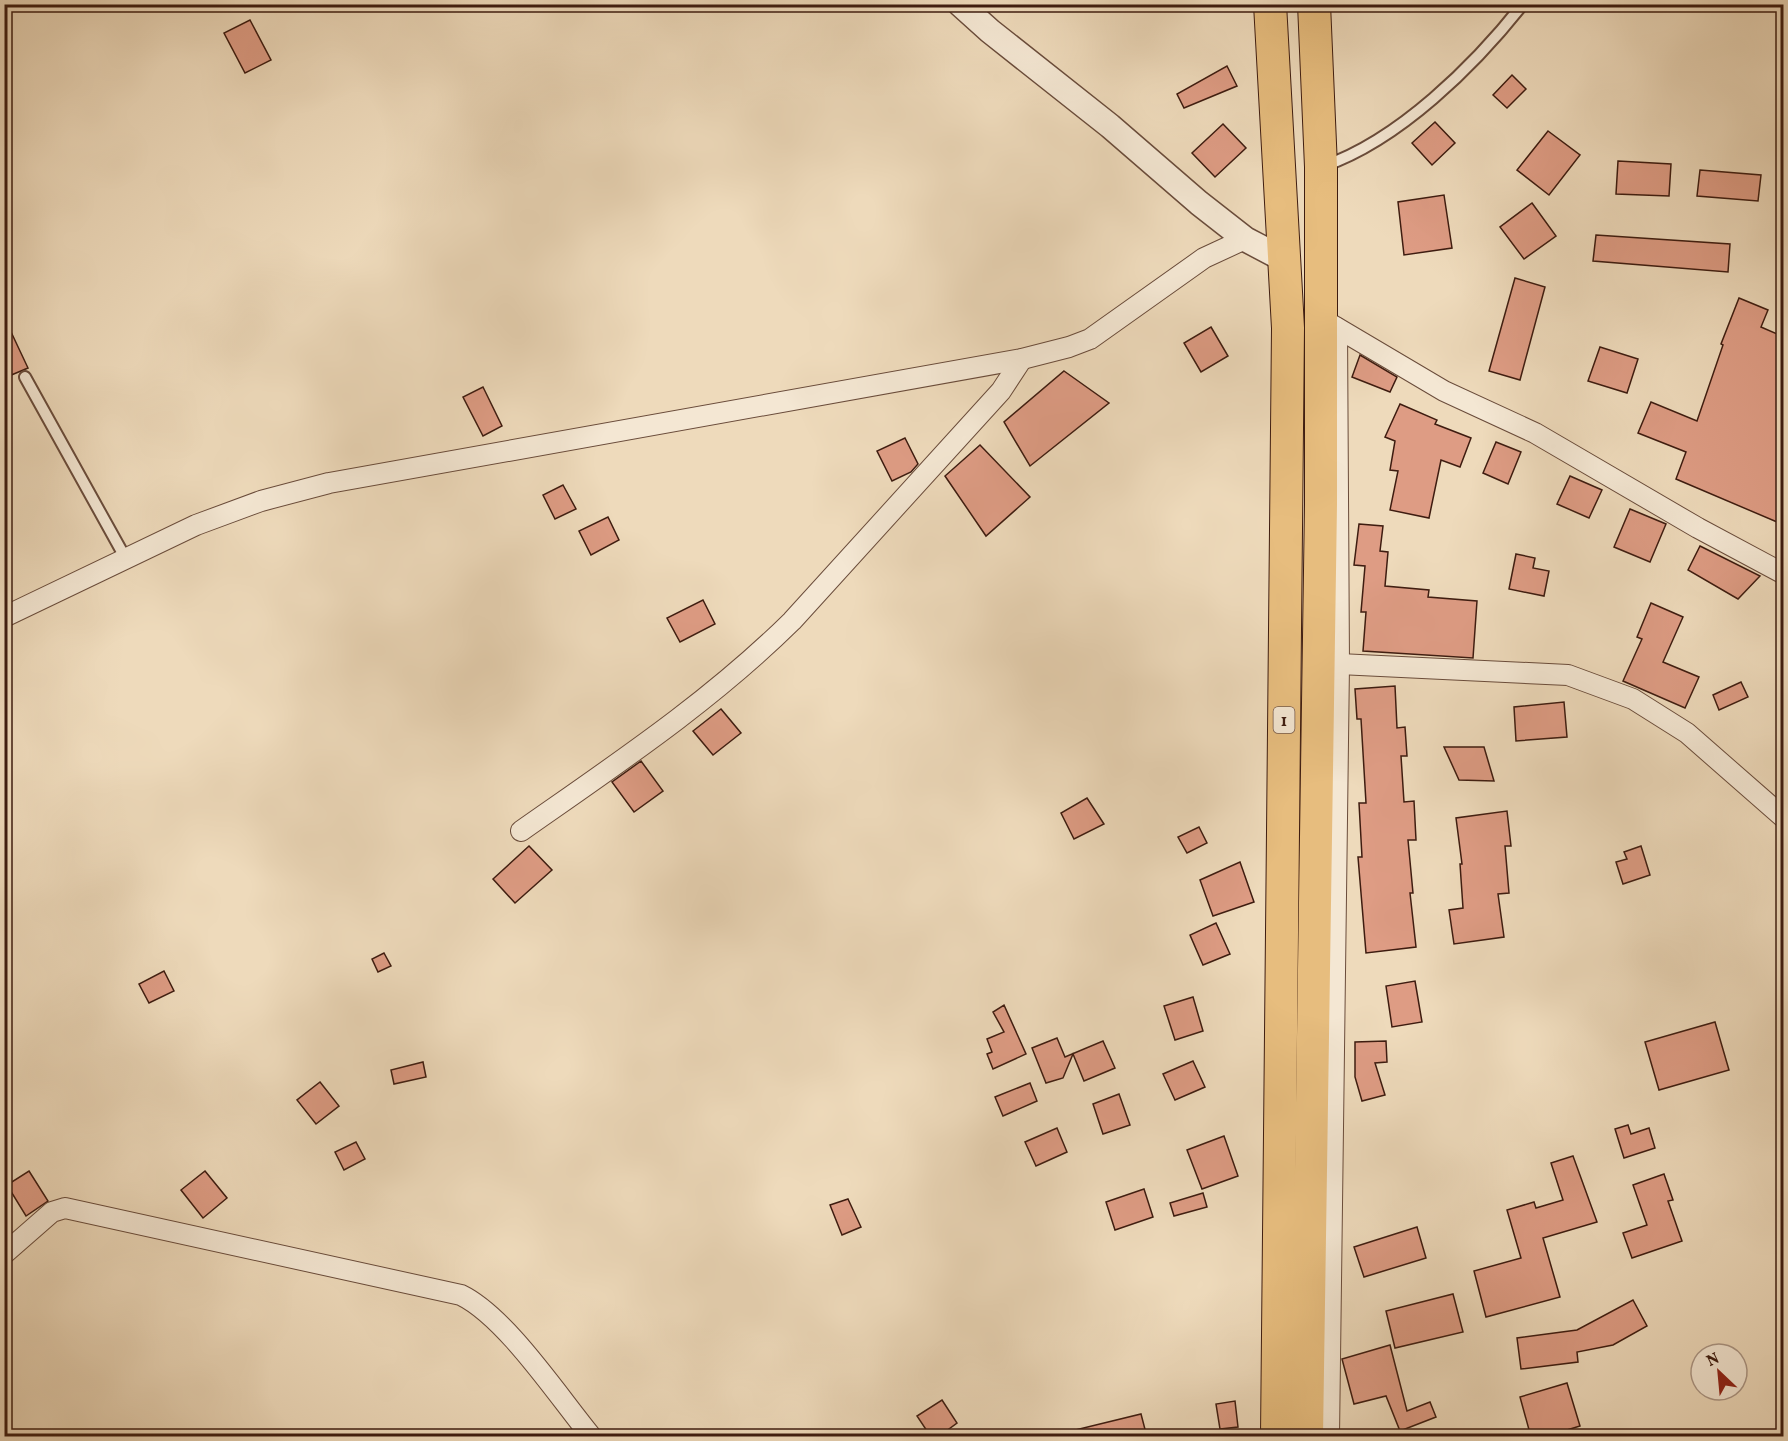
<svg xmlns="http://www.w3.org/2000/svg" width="1788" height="1441" font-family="Vollkorn,serif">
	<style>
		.building { fill: #de9c84; stroke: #3e1c10; stroke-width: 1.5 }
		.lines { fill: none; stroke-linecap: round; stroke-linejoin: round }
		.service-casing { stroke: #6a4c3b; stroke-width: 14 }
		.minor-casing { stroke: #6a4c3b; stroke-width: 22 }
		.tertiary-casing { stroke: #6a4c3b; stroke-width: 27 }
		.primary-casing { stroke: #3e1c10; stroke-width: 34 }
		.service { stroke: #f4e7d3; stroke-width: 10 }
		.minor { stroke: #f4e7d3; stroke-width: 20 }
		.tertiary { stroke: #f4e7d3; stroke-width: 24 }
		.primary { stroke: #e7bd7e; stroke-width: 32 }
		.labels { text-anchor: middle; stroke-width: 4.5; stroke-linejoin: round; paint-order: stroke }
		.shield { fill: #f4e7d3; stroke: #75594a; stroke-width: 1.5 }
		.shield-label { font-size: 16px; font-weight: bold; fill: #3e1c10 }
	</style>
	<rect width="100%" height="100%" fill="#eedabb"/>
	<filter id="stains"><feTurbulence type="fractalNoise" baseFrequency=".00333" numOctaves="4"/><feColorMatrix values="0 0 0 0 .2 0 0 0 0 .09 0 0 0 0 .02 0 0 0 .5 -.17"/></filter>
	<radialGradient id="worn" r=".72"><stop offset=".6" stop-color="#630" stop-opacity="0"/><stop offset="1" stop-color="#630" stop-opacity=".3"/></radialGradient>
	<g class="building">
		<polygon points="250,20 271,60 245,73 224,33"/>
		<polygon points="1227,66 1237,86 1184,108 1177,94"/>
		<polygon points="1512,75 1526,89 1507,108 1493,95"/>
		<polygon points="1435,122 1455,143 1432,165 1412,143"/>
		<polygon points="1223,124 1246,148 1215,177 1192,153"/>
		<polygon points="1548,131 1580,155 1549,195 1517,170"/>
		<polygon points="1618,161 1671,164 1669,196 1616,194"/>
		<polygon points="1700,170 1761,175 1758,201 1697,196"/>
		<polygon points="1444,195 1452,248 1404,255 1398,202"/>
		<polygon points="1532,203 1556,236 1524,259 1500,227"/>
		<polygon points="1596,235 1730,244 1728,272 1593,261"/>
		<polygon points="1515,278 1545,287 1520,380 1489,371"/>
		<polygon points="1739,298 1768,310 1761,327 1784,337 1784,506 1777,522 1676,479 1686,452 1638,433 1651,402 1697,421 1723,345 1721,344"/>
		<polygon points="4,317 28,368 9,376 4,366"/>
		<polygon points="1211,327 1228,356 1201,372 1184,343"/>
		<polygon points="1600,347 1638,359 1627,393 1588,381"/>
		<polygon points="1360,355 1397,377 1390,392 1352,377"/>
		<polygon points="1064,371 1109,403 1030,466 1004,422"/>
		<polygon points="483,387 502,426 483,436 463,397"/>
		<polygon points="1400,404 1437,420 1435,424 1471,438 1460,467 1441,460 1429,518 1390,510 1398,471 1390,470 1395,441 1385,437"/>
		<polygon points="905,438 918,464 911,472 892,481 877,451"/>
		<polygon points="1496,442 1521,452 1508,484 1483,473"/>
		<polygon points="980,445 1030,497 986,536 945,476"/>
		<polygon points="1570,476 1602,490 1589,518 1557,504"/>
		<polygon points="563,485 576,509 555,519 543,495"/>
		<polygon points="1630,509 1666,524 1650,562 1614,547"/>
		<polygon points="608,517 619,540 591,555 579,531"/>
		<polygon points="1359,524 1383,526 1380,551 1388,552 1385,586 1429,590 1428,597 1477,601 1473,658 1363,651 1366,612 1361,612 1365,566 1354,565"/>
		<polygon points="1700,546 1760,576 1738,599 1688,570"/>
		<polygon points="1516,554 1535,558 1533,568 1549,571 1544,596 1509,589"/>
		<polygon points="703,600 715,624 680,642 667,618"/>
		<polygon points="1651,603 1683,617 1663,662 1699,677 1685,708 1623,681 1642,639 1637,637"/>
		<polygon points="1741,682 1748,697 1719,710 1713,695"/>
		<polygon points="1395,686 1397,728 1405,727 1407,756 1401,756 1404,802 1414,801 1416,840 1408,840 1413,893 1410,893 1416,947 1366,953 1358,857 1362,857 1359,803 1366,803 1361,719 1357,719 1355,689"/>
		<polygon points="1564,702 1567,737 1516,741 1514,707"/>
		<polygon points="721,709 741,733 713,755 693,731"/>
		<polygon points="1444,747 1484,747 1494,781 1459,780"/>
		<polygon points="641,761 663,791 634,812 612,782"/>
		<polygon points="1087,798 1104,824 1074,839 1061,813"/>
		<polygon points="1507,811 1511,846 1505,846 1509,893 1498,894 1504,937 1454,944 1449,910 1463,908 1460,864 1462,864 1456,818"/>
		<polygon points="1199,827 1207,843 1187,853 1178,837"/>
		<polygon points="529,846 552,870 515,903 493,879"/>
		<polygon points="1641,846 1650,875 1623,884 1616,862 1627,859 1624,852"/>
		<polygon points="1240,862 1254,902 1213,916 1200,880"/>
		<polygon points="1216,923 1230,954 1203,965 1190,935"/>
		<polygon points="384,953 391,966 378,972 372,959"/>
		<polygon points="164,971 174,991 149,1003 139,984"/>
		<polygon points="1415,981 1422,1022 1392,1027 1386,986"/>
		<polygon points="1193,997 1203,1031 1175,1040 1164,1006"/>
		<polygon points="1004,1005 1026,1054 993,1069 987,1054 992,1052 987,1039 1004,1032 993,1012"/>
		<polygon points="1715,1022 1729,1070 1659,1090 1645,1042"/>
		<polygon points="1057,1038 1065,1057 1103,1041 1115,1068 1084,1081 1073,1054 1063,1078 1046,1083 1032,1048"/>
		<polygon points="1386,1041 1387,1062 1375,1063 1385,1095 1362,1101 1355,1077 1355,1042"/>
		<polygon points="1193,1061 1205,1087 1175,1100 1163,1074"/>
		<polygon points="423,1062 426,1077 394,1084 391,1070"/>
		<polygon points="320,1082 339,1106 316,1124 297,1100"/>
		<polygon points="1030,1083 1037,1101 1003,1116 995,1097"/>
		<polygon points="1119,1094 1130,1125 1103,1134 1093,1104"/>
		<polygon points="1628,1125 1631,1134 1649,1128 1655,1148 1624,1158 1615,1129"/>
		<polygon points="1057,1128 1067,1152 1036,1166 1025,1142"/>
		<polygon points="1224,1136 1238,1176 1202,1189 1187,1150"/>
		<polygon points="356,1142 365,1159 344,1170 335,1152"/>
		<polygon points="1573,1156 1597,1222 1543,1238 1560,1297 1486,1317 1474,1271 1521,1258 1507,1210 1534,1202 1536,1208 1563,1200 1551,1163"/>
		<polygon points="29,1171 48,1201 26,1216 7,1185"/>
		<polygon points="205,1171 227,1198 203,1218 181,1190"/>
		<polygon points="1664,1174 1673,1200 1668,1201 1682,1241 1632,1258 1623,1233 1647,1225 1633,1185"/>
		<polygon points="1144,1189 1153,1217 1115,1230 1106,1202"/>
		<polygon points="1203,1193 1207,1207 1174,1216 1170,1203"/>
		<polygon points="848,1199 861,1227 842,1235 830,1205"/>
		<polygon points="1417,1227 1426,1258 1364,1277 1354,1247"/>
		<polygon points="1453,1294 1463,1332 1395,1348 1386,1311"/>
		<polygon points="1633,1300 1647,1326 1613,1345 1577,1352 1578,1362 1521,1369 1517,1338 1577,1330"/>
		<polygon points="1390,1345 1407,1411 1430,1402 1436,1417 1400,1431 1386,1396 1354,1404 1342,1359"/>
		<polygon points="1567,1383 1580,1426 1544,1437 1531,1437 1520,1397"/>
		<polygon points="942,1400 957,1423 938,1437 931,1437 917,1416"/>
		<polygon points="1235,1401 1238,1427 1220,1429 1216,1404"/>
		<polygon points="1141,1414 1147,1437 1072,1437 1071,1431"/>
	</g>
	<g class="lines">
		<g class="service-casing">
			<g id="service">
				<path d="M1324,166C1399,140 1474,66 1523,4"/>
				<polyline points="25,377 126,559"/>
			</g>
		</g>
		<g class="minor-casing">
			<g id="minor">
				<polyline points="1329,323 1444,391 1535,433 1698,528 1784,574"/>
				<polyline points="4,617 196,525 261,501 329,483 1022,359 1069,347 1090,339 1204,258 1245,239"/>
				<polyline points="1339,664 1568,675 1633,699 1687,733 1784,818"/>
				<path d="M521,831C615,765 710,702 792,621L1001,391L1022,359"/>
				<path d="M4,1254L52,1212L65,1208L461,1295C506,1317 558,1396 591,1436"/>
				<polyline points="1329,1436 1339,664 1337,328"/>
			</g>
		</g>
		<g class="tertiary-casing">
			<polyline id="tertiary" points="960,4 990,31 1110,126 1199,203 1245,239 1285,260"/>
		</g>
		<g class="primary-casing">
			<g id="primary">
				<polyline points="1270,4 1288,328 1277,1436"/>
				<polyline points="1307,1436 1321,504 1321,167 1314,4"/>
			</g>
		</g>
		<use href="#service" class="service"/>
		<use href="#minor" class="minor"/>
		<use href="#tertiary" class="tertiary"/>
		<use href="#primary" class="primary"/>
	</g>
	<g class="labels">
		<rect class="shield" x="1273.5" y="707" width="21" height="26" rx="4.5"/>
		<g class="shield-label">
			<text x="1284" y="726">1</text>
		</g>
	</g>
	<rect width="1788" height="1441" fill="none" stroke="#eedabb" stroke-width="24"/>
	<rect x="6" y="6" width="1776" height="1429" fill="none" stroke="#3e1c10" stroke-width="3"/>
	<rect x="12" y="12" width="1764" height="1417" fill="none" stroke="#3e1c10" stroke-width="1.5"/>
	<g transform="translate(1719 1372) rotate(334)"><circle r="28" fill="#f4e7d3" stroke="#ab9685" stroke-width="1.5"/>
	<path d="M0-4.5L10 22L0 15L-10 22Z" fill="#8f2418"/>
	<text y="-9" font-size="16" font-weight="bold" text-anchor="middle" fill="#3e1c10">N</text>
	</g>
	<rect width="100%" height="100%" filter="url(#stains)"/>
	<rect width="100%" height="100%" fill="url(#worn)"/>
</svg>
